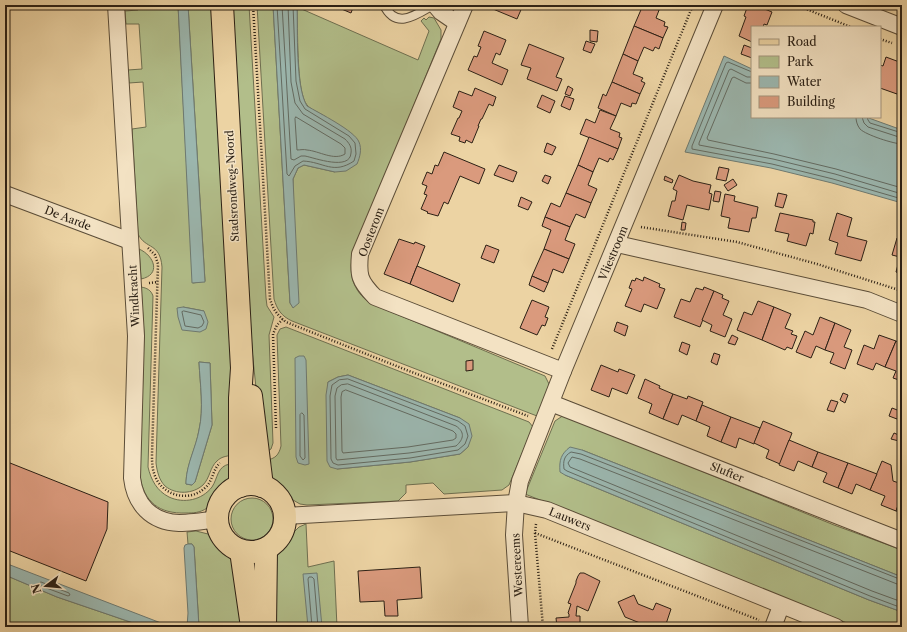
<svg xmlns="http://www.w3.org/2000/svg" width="907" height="632" font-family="'Libre Caslon Text',serif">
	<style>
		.green { fill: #b2be8a; stroke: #6e6f50; fill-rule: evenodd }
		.water { fill: #9bb6ae; stroke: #6e7a71 }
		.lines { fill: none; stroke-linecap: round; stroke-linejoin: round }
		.shore { stroke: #636b62; stroke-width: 1 }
		.building { fill: #da9a7d; stroke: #2b2015 }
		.service-casing { stroke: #5b4d38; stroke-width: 10 }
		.minor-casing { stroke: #5b4d38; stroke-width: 18 }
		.primary-casing { stroke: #2b2015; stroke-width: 24 }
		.path { stroke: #2b2015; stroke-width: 2.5; stroke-dasharray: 1 2; stroke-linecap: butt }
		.service { stroke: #f3e2c3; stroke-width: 8 }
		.minor { stroke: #f3e2c3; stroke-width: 16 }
		.primary { stroke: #ecd3a3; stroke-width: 22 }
		.labels { text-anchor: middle; stroke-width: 3; stroke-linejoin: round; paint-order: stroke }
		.street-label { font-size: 11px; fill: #2b2015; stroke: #f3e2c3 }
	</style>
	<rect width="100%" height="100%" fill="#ecd3a3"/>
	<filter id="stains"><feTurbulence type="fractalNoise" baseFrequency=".005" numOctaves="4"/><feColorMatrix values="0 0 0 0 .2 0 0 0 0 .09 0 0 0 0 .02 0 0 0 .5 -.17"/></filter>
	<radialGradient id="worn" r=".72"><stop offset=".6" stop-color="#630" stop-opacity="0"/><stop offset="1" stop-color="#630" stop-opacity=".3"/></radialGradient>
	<g class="green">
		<path d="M138,5H178L193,283L205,281L188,5H213L232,328L234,455C228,456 222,456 217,461C210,467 210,478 203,485C193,494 176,495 165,486C159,480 157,471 156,463L162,267C160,242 146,250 138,234L132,129L146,127L143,82L129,83L128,70L142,69L139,24H126L125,11L138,10ZM183,307L204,311L183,330ZM199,362L210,363L212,425L195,482L192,485L186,484C186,465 196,449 199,430C204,409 200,384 199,362Z"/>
		<polygon points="232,5 249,5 266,298 267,306 274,317 269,335 273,443 271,449 268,451 257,397 252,350"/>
		<path d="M257,5H273L290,303L293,307V179L298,168L304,165L335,172L326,117C320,113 311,110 307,105C296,93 298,26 297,7L418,60L429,31L421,21L424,18L426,20L429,17L434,18L441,30V39L353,254C348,274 353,291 370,303L545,376L549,384V389L537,416L292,321C281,316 277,309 274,299Z"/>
		<path d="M139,249C155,256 161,275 141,279Z"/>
		<path d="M141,287C147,288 151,290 153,296L148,467C151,480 157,491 169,497C184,504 202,500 212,487C218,478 217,466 230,464V479C227,484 223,487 219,491C215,497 213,504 207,508C200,513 193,513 186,513C159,514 144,502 140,476L144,333Z"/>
		<path d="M286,327L529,422L533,427L509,485L502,490L444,494L433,483L406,485V493L398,501L307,505L300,504L293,500L272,478L266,460C275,459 279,455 281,446L277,335L280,329ZM348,375L460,418L468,447L460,454L410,462L337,469L328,382L338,377Z"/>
		<polygon points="564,415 834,525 902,550 902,577 582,450 565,475 869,600 902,612 902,627 857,627 525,494 555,421"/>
		<circle cx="252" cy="519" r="21"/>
		<polygon points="306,524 308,567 334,561 337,627 269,627 275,558 294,532 299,527"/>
		<polygon points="196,531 208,534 221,548 234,559 245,627 199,627 194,547 192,544 188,544 187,532"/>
		<polygon points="5,575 57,597 145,627 5,627"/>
	</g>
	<g class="water">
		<polygon points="178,5 188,5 205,282 192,283"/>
		<path d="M273,5H297C298,30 295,86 307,106C319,113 355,131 359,142C362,149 360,157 357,164L346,171L335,172L304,165L298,168L293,179L299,303L293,308L290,303Z"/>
		<polygon points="724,56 752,69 752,117 866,117 902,130 902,203 832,183 771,168 685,152"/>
		<polygon points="183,307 204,311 208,322 206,329 200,332 182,330 178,317 177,308"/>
		<polygon points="299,356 304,356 306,360 309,464 305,465 298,463 296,457 295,358"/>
		<path d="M199,362L210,363L212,425L195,482L192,485L186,484V481C187,463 196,447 199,430C204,408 200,384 199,362Z"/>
		<polygon points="348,375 460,418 469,424 472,436 468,447 460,454 410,462 337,469 330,467 327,461 326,395 328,382 338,377"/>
		<path d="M570,447L582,450L902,577V612L869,600L565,475L560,472C559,460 561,454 570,447Z"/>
		<polygon points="188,544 192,544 194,547 199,627 187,627 188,613 184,548 185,545"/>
		<polygon points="5,563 161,623 167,627 145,627 57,597 5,575"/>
		<polygon points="317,573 322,627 308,627 303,574"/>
	</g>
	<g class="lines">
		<g class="shore">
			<path d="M277,5L287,174L289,176L295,166L303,161C324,162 333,175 354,161L356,154L355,143L349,136L305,109L300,101L296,81L293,5"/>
			<path d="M282,5L291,159L294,160L301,156H305C315,158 350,171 351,153C352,147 349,143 345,139L303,114L295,103L291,82L288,5"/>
			<polyline points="752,72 728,62 726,63 692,146 692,149 772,164 833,179 902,199"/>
			<polyline points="752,77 747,77 731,69 729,70 699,143 699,145 773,159 835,174 902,194"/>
			<polyline points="752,83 746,83 734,77 732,78 707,138 708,140 774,154 836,169 902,188"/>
			<path d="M296,117L341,144L345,148V154C334,161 319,151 307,150C304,149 300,150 297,150L295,119Z"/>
			<path d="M856,117C856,121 857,125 860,129C866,135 894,144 902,144"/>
			<polyline points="862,117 864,123 868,127 902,138"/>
			<polyline points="867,117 868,120 870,123 902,133"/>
			<polygon points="184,311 201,315 204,322 202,326 198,328 185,326 182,312"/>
			<polygon points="348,379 458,421 465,426 468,436 465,444 458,450 410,458 338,465 333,463 331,459 330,396 332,385 339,380"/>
			<path d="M348,384L456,426C465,432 464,439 456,446L409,453L337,460L336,458L335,396L337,388L341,385Z"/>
			<polygon points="346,390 453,431 456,434 456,438 453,440 408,447 343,453 342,451 341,397 342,392"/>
			<polygon points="302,413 304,415 305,458 303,460 300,456 300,415"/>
			<path d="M902,580L581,454L571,452C564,456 563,461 564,469L567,471L870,596L902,608"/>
			<polygon points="41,582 69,593 70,595 68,596 41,586 40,584"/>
			<polyline points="902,585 897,584 580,459 572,457 568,463 570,467 872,591 902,602"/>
			<polyline points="312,627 308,579 309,577 312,577 314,579 318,627"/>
		</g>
	</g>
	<g class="building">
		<polygon points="332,5 354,5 351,13"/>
		<polygon points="495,5 523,5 517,19 493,9"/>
		<polygon points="643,5 661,5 656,18 665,22 664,26 668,27 663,38 634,26"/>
		<polygon points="748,5 755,5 772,12 767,25 764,24 763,27 752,27 752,42 739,36 746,17 744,16"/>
		<polygon points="634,26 663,38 659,49 655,47 653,51 644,47 638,61 623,54"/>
		<polygon points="590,30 598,31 597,42 590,41"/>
		<polygon points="484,31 506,40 500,55 496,53 492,63 508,70 502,85 468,70 474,56 477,57 481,47 478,46"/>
		<polygon points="586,41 595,44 591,53 583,50"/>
		<polygon points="529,44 564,58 556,77 562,79 557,91 527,79 531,68 521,65"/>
		<polygon points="744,45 752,48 752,58 741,54"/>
		<polygon points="623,54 638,61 633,74 643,78 641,81 645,83 640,94 612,82"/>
		<polygon points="886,57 902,63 902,80 897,94 880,88 880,65 883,66"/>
		<polygon points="612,82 640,94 636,104 632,103 631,107 621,103 616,116 598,108 603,94 606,96"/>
		<polygon points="568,86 573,89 570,96 565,94"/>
		<polygon points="475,88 496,97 493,106 489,104 482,119 481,119 478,126 479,126 472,143 466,140 465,143 459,141 460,137 451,134 458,118 459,118 462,111 453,107 459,91 472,96"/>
		<polygon points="542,95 555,101 550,113 537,107"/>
		<polygon points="565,96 574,99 570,110 561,106"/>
		<polygon points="600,110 616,116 610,129 620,133 619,137 622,138 618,149 580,134 586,119 595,123"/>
		<polygon points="589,137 618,149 613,160 610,158 608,162 599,158 593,172 578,165"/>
		<polygon points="547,143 556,147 552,155 544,152"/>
		<polygon points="444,152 485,169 479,184 460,176 448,204 444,202 438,216 427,213 428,212 421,209 427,195 424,194 427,186 422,184 427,172 432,174 435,165 438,166"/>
		<polygon points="499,165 517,172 513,182 494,175"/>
		<polygon points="578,165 593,172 588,185 597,189 591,203 566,193"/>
		<polygon points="719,167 729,169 726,181 716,179"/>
		<polygon points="545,175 551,177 548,184 542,181"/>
		<polygon points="679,175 693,181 711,185 709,193 712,194 709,210 687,205 683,220 668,216 672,201 675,201 677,191 673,189"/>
		<polygon points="665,176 673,180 672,183 664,180"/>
		<polygon points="733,179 737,185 728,191 724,185"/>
		<polygon points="715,191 721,192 719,202 713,201"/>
		<polygon points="566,193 591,203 585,218 576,214 570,227 545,217 551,203 560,207"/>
		<polygon points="778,193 787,195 783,208 775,206"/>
		<polygon points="725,194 735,196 734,201 758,207 756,218 752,218 749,232 728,228 730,218 721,216"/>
		<polygon points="521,197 532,202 528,210 518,206"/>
		<polygon points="780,213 813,220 813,222 815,222 813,234 810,233 806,246 787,241 789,234 775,231"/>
		<polygon points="837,213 852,218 847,236 867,241 861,261 835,254 838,243 829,240"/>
		<polygon points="545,217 570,227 565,240 575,244 569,259 544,249 551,230 542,226"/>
		<polygon points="682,222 686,223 685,230 681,230"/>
		<polygon points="897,238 902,240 902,274 896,272 900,257 892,255"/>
		<polygon points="399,239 414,244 415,242 425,246 410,284 384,274"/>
		<polygon points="486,245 499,250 494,263 481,258"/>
		<polygon points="544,249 569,259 563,273 553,269 548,283 532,276"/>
		<polygon points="417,266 460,284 453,302 410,284"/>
		<polygon points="532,276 548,283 544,292 529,285"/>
		<polygon points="644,277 660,284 659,287 665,289 657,309 644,304 641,312 625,306 632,289 629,288 632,280 635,281 636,278 643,281"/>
		<polygon points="704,287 714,291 700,327 674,317 681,299 690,302 696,288 703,290"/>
		<polygon points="714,291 723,295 722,298 729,301 723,315 732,319 725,337 710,331 712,325 702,320"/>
		<polygon points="532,300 549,307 545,317 548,318 545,326 542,325 537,335 520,328"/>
		<polygon points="758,301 774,307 762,340 737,330 744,312 752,315"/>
		<polygon points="774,307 791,314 785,328 793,331 791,334 797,336 792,349 787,347 785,350 762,340"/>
		<polygon points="820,317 835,323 825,350 816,346 811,358 796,352 805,331 813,335"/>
		<polygon points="617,322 628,326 625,336 614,331"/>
		<polygon points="835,323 851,330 844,347 852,350 845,369 830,363 834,353 825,350"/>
		<polygon points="732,335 738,338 735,345 728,343"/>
		<polygon points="879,335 896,341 885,367 876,363 873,370 857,364 864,345 874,349"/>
		<polygon points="896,341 902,344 902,381 893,378 896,371 885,367"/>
		<polygon points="682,342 690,345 687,355 679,351"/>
		<polygon points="714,353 720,355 717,365 711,362"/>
		<polygon points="473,360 473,370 466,371 466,361"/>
		<polygon points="601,365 618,372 619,369 635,375 627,394 612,388 609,397 591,390"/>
		<polygon points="645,379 660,386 659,388 673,394 663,419 649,413 652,404 638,398"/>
		<polygon points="843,393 848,395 845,403 840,400"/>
		<polygon points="673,394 687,399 688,396 703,402 696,421 682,415 678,425 663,419"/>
		<polygon points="831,400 838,402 834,412 827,410"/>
		<polygon points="702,405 731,417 721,442 707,436 710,427 696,421"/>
		<polygon points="892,408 900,411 897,419 889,416"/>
		<polygon points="731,417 760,428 754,444 739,438 736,448 721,442"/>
		<polygon points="763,421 792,433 780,464 766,458 769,450 754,443"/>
		<polygon points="894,433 901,436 899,441 891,439"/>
		<polygon points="789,440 818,452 812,467 798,461 794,471 779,465"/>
		<polygon points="818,452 848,463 838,488 823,482 827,473 812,467"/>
		<polygon points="5,461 108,502 107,529 86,581 5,549"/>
		<polygon points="882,461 891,465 893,481 902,484 902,495 896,511 881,505 885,496 870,490"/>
		<polygon points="848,463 877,474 870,490 856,484 852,494 838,488"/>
		<polygon points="902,495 902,513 896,511"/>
		<polygon points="420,567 422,598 397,600 398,616 385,616 384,601 360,602 358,571"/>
		<polygon points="580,573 584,573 600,581 588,611 577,606 576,616 580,616 580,627 557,627 556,618 569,617 569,614 568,613 571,604 568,603 576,583 576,581 578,576"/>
		<polygon points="634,595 638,604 653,610 656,603 671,609 665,627 644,627 645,625 625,617 618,602"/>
	</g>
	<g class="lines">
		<g class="service-casing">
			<path id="service" d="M384,5C396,30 416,15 433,5"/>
		</g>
		<g class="minor-casing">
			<g id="minor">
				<path d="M116,5L136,336L132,478C135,504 151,522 179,523C191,523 204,521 217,519"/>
				<polyline points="435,5 441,12 457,23"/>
				<path d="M465,5L360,254C358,275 359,281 375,297L563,371"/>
				<polyline points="846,5 902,27"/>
				<polyline points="5,194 130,241"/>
				<polyline points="617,244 867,300 902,314"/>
				<polyline points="551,403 902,541"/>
				<polyline points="285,516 516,503 547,510 836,627"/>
				<polyline points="520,627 514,535 516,503 520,481 563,371 715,5"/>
				<polyline points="773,627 781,606"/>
			</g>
		</g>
		<g class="primary-casing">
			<g id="primary">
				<polyline points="222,5 242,368 240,398 240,486"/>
				<polyline points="251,396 262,486"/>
				<circle cx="251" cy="518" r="34"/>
				<polyline points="241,551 252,627"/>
				<polyline points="265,627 266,549"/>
			</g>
		</g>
		<g class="path">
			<path d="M253,5L270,299C273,309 277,315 286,322L409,371L528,416"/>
			<polyline points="796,5 851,27"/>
			<polyline points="880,39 892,43"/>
			<polyline points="641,227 737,242 817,264 902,291"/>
			<path d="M148,248L155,255L158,264L152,454C152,461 152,467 154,473C160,495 189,504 206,487C213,480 213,469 220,463"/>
			<polyline points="149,283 158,282"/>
			<polyline points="552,349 693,5"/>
			<polyline points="276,428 273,334 277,325 283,319"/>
			<polyline points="536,524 535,533 543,627"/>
			<polyline points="535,533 759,620"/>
		</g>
		<use href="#service" class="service"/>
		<use href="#minor" class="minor"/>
		<use href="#primary" class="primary"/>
	</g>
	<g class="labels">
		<g class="street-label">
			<text transform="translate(232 186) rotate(-93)" y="4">Stadsrondweg-Noord</text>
			<text transform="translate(68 218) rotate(21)" y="4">De Aarde</text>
			<text transform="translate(371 232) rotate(-69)" y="4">Oosterom</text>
			<text transform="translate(613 253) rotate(-67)" y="4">Vliestroom</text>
			<text transform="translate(134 296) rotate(-93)" y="4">Windkracht</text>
			<text transform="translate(727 472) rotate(22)" y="4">Slufter</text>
			<text transform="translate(570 519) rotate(22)" y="4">Lauwers</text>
			<text transform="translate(517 565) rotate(-93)" y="4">Westereems</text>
		</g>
	</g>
	<rect width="907" height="632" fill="none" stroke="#ecd3a3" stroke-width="20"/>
	<rect x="6" y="6" width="895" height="620" fill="none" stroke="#2b2015" stroke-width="2"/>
	<rect x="10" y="10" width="887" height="612" fill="none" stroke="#2b2015"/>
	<rect x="751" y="26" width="130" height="92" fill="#f3e2c3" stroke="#a3947d"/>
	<rect x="759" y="39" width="20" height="6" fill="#ecd3a3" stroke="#a3947d"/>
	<text x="787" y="46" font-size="12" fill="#2b2015">Road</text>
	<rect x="759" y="56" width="20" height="12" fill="#b2be8a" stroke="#a3947d"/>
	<text x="787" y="66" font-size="12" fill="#2b2015">Park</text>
	<rect x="759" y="76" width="20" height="12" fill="#9bb6ae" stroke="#a3947d"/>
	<text x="787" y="86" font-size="12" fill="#2b2015">Water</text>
	<rect x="759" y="96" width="20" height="12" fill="#da9a7d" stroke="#a3947d"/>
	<text x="787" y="106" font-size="12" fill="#2b2015">Building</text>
	<g transform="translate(46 586) rotate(254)" stroke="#f3e2c3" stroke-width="3" paint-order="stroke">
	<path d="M0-3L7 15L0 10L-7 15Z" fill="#2b2015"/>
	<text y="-6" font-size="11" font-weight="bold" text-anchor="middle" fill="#2b2015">N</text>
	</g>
	<rect width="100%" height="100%" filter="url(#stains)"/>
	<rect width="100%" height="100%" fill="url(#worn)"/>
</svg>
